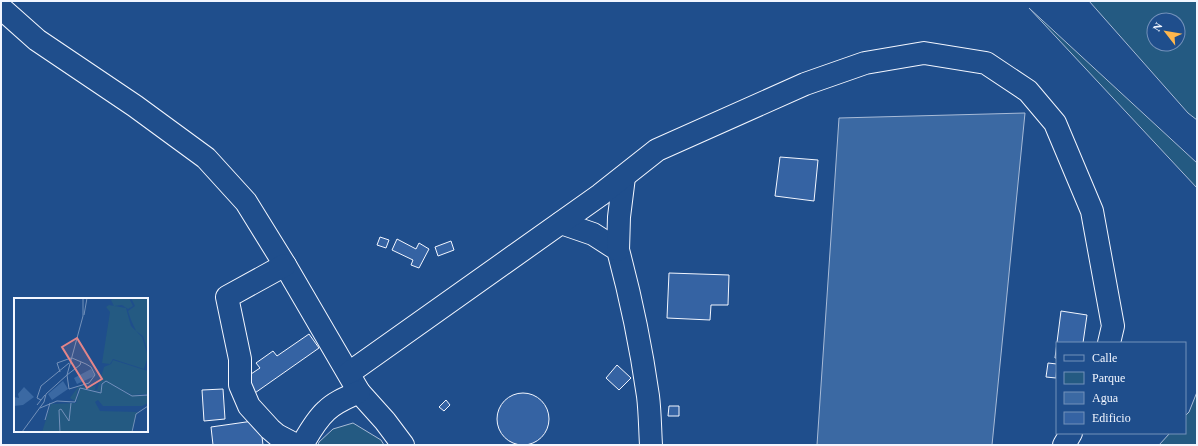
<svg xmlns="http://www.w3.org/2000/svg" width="1198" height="446" font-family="'Times New Roman',serif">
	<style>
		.green { fill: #245a82; stroke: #a8bbd7; fill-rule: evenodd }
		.water { fill: #3b69a3; stroke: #a8bbd7 }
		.building { fill: #3563a3; stroke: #f2f6ff }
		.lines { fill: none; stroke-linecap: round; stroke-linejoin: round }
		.minor-casing { stroke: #f2f6ff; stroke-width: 24 }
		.minor { stroke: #1f4e8c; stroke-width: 22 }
		.inset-road { fill: none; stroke: #7391ba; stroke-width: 1 }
		.view { fill: #e38589; fill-opacity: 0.15; stroke: #e38589; stroke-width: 2 }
		.inset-edge { fill: none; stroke: #f2f6ff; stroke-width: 2 }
	</style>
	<rect width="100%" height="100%" fill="#1f4e8c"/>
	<g class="green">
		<path d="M1089,1H1197V120L1188,113ZM1154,20H1178V44H1154Z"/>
		<polygon points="1029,8 1197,163 1197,188"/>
		<polygon points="1197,392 1197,445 1159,445 1170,433 1185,433 1185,416 1189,412"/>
		<polygon points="353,423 381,440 384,445 318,445 319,442 333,429"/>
	</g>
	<polygon class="water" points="1025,113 992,445 817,445 839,118"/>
	<g class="building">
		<polygon points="780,157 818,160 814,201 775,196"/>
		<polygon points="380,237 389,240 386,248 377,245"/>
		<polygon points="397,239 416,249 419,243 429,249 419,268 411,265 413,260 392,250"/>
		<polygon points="451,241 454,250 438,256 435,247"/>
		<polygon points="669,273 729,275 728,305 711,305 710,320 667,318"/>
		<polygon points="1061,311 1087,315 1083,343 1057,343 1057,358 1055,358"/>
		<polygon points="309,334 319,348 252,395 242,380 260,368 256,363 273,351 277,356"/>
		<polygon points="1048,363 1057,364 1056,378 1046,377"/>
		<polygon points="617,365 631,378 619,390 606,378"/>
		<polygon points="223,389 225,419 204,421 202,390"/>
		<circle cx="523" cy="419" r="26"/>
		<polygon points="446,400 450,405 444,411 439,407"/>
		<polygon points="669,406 679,406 679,416 668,416"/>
		<polygon points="260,420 263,445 213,445 211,427"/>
	</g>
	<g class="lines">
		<g class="minor-casing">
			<g id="minor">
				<polyline points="1,8 37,40 135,106 206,158 246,202 285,265 359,392 385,421 403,445"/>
				<path d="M561,223L593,234L618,250C631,298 641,347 648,396C650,412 650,429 651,445"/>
				<polyline points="618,250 619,217 624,177"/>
				<polyline points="285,265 227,297 240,359 240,385 249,406 270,429 277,435 296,445"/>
				<polyline points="349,373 600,195 657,150 805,84 865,63 924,53 986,63 1028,91 1055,123 1092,211 1113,326 1109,343"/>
				<path d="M302,445C309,433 316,420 326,411C335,402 348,397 359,392"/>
				<polyline points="1064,445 1071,433"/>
			</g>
		</g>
		<use href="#minor" class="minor"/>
	</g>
	<g transform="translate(14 298)">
		<rect width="134" height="134" fill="#1f4e8c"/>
		<path d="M100,0H115L119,8L114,11L108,7L100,8L97,2ZM117,0H134V54L129,38L122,33L117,22L114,13L121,8ZM95,7L112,10L117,28L128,39L134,58L130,71L99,61L96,66L88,65L96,14L92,9ZM99,62L134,73V96L118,97L92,83L87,86L88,94L66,90L63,93L62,104L56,100L64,89L81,88L84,75L81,92H83L90,69L97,66ZM93,84L116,97L134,98V105L128,108H89L84,102L81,104L86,113L123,114L118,134H28L37,106L62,105L66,91L87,95L89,85Z" fill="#245a82"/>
		<path d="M77,71L81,78L63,86L60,80ZM49,83L54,91L38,102L34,96ZM10,89L20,99L9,107L0,108V99L5,100L4,96Z" fill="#3b69a3"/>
		<path class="inset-road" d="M70,17L73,0M58,60L72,66L77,69L81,77L75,85L55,91L53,77L66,67L67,64M46,74L43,65L57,60M27,102L23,100L27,88L55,65M23,107L31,97M26,110L43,103L61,104L66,90L87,95L88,86L92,83L118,98L134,97M31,122L36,105M8,134L30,104L32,96L53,77L69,18V0M46,134L45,112L47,111L55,123L57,105M118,134L122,116L134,108"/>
		<path class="view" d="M63,40L88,81L73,90L48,49Z"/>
		<rect width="134" height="134" class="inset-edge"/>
	</g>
	<rect width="1198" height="446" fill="none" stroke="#f2f6ff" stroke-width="4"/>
	<rect x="1056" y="342" width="130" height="92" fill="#1f4e8c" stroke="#7391ba"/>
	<rect x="1064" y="355" width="20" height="6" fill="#1f4e8c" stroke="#7391ba"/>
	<text x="1092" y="362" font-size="12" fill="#f2f6ff">Calle</text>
	<rect x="1064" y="372" width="20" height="12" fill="#245a82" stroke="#7391ba"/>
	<text x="1092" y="382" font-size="12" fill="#f2f6ff">Parque</text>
	<rect x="1064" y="392" width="20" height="12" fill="#3b69a3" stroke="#7391ba"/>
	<text x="1092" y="402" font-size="12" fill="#f2f6ff">Agua</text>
	<rect x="1064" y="412" width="20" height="12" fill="#3563a3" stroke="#7391ba"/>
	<text x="1092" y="422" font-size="12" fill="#f2f6ff">Edificio</text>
	<g transform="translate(1166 32) rotate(301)"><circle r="19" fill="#1f4e8c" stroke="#7391ba"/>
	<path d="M0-3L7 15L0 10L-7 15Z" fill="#ffb74d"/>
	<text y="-6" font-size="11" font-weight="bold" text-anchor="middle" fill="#f2f6ff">N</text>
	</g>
</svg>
